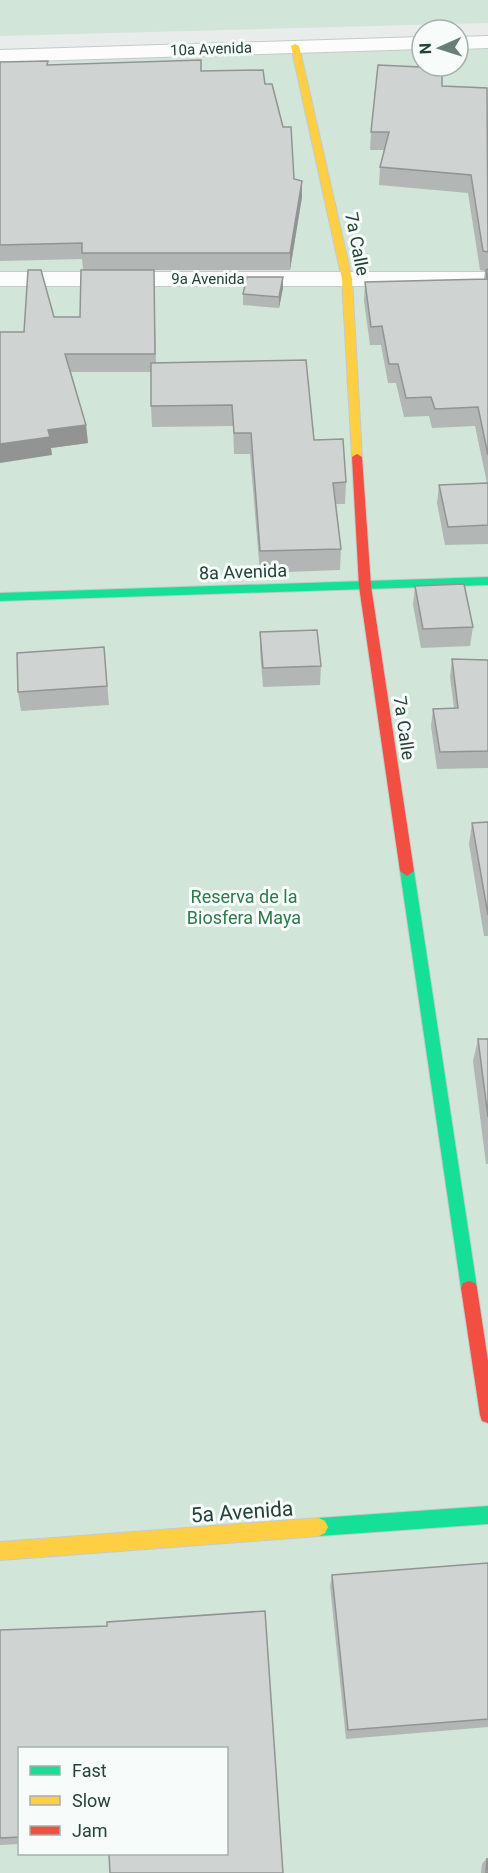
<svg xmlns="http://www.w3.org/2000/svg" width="488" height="1873" font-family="Roboto,sans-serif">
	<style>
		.green { fill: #d1e6d8; fill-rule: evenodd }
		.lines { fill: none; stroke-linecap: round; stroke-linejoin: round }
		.street-casing { stroke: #c5cac8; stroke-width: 2 }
		.fast-casing { stroke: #c3cbc8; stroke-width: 2 }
		.slow-casing { stroke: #c3cbc8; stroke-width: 2 }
		.jam-casing { stroke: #c3cbc8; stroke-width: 2 }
		.street { fill: #fcfcfc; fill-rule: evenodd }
		.fast { fill: #16e098; fill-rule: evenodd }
		.slow { fill: #ffcf43; fill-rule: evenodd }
		.jam { fill: #f24e42; fill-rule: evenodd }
		.wall { fill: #b2b6b5 }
		.shaded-wall { fill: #919493 }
		.building { fill: #cfd4d2; stroke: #919493; stroke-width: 1.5 }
		.labels { text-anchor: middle; stroke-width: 6; stroke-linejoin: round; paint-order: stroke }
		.far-street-label { font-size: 15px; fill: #24423a; stroke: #f7fbf9 }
		.street-label { font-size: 18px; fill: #24423a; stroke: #f7fbf9 }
		.park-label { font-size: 18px; fill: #2d7a4b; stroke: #f7fbf9 }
		.near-street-label { font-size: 21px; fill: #24423a; stroke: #f7fbf9 }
	</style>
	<rect width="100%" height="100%" fill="#e8edeb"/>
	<g class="green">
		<polygon points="0,0 488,0 488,23 0,36"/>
		<path d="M488,38V1873H0V49L422,39V66H458V39ZM20,1748H226V1854H20Z"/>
	</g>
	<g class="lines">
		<g class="street-casing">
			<g id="street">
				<polygon points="488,36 488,48 458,49 458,37"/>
				<polygon points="422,37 422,49 0,62 0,50"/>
				<rect x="0" y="272" width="488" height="14"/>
			</g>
		</g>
		<g class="fast-casing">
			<g id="fast">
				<polygon points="488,577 488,585 0,601 0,593"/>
				<polygon points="407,866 414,871 477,1288 475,1293 469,1295 463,1293 461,1288 400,871"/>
				<polygon points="488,1506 488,1524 319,1536 313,1533 310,1527 313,1521 319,1518"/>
			</g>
		</g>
		<g class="slow-casing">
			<g id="slow">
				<polygon points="295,44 299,46 352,279 362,457 357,460 352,457 342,279 291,46"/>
				<polygon points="319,1518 325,1521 328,1527 325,1533 319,1536 0,1560 0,1542"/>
			</g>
		</g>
		<g class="jam-casing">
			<g id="jam">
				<polygon points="357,454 362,457 371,586 414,871 407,876 400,871 359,586 352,457"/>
				<polygon points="469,1281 475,1283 477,1288 488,1361 488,1423 482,1421 480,1415 461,1288 463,1283"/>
			</g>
		</g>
		<use href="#street" class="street"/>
		<use href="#fast" class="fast"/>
		<use href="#slow" class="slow"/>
		<use href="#jam" class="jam"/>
	</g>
	<g class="wall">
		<polygon points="48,61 48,65 201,71 265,84 294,179 302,181 302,197 290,270 83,270 82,259 0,261 0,62"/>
		<polygon points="442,86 488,163 488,544 445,545 437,503 439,485 487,483 475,426 432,428 429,416 404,417 396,383 388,383 381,345 370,345 364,301 365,282 484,279 485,271 480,270 468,193 379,185 380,167 384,150 370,150 371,132"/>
		<polygon points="154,288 156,363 314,440 346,482 345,504 336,504 341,549 340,570 260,573 250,454 234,454 233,426 152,427 151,406 151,372 71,372 86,425 88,443 51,448 52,455 24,332 54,317 80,317"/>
		<polygon points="283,288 279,308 243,305 243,294"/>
		<polygon points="415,586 473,627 470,646 421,648 413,605"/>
		<polygon points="260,632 321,666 320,685 263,687 260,651"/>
		<polygon points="104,647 109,705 21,711 18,692"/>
		<polygon points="452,659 488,660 488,768 437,769 431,726 433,709 454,708 450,677"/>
		<polygon points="488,822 488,936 484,936 469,844 472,823"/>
		<polygon points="478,1039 488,1039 488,1164 486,1164 473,1061"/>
		<polygon points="488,1563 488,1727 346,1739 330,1586 332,1575"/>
		<polygon points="0,1630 226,1854 20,1749 20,1844 0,1845"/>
		<polygon points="487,1858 488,1873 481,1873 482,1864"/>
	</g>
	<g class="shaded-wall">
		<polygon points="302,181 302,197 290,270 290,253"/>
		<polygon points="283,277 283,288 279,308 279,297"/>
		<polygon points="86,425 88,443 51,448 52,455 0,463 0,444 48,430"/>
	</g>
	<g class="building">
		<polygon points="201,60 201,71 263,70 265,84 272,84 283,127 291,127 294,179 302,181 290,253 82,253 82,243 0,245 0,62 48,61 47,65"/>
		<polygon points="378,65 442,68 442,86 487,88 488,252 483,251 471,175 380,167 389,132 371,132"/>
		<polygon points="488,269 488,455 478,407 435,409 431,397 406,398 398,364 389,364 382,326 371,327 365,282 487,279 486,270"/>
		<polygon points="28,270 41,270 54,317 80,317 81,270 154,270 155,354 65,354 86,425 48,430 50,437 0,444 0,332 24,332"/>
		<polygon points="247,277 283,277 279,297 243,294"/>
		<polygon points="306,360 314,440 343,439 346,482 333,483 341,549 260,551 251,433 234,433 232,405 151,406 151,363"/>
		<polygon points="488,483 488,525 448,527 439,485"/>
		<polygon points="464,584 473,627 423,629 415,586"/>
		<polygon points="317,630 321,666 263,668 260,632"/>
		<polygon points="104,647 107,686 18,692 17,653"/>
		<polygon points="452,659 488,660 488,751 440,752 433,709 458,708"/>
		<polygon points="488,822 488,915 472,823"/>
		<polygon points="478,1039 488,1039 488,1117"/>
		<polygon points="488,1563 488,1719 348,1730 332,1575"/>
		<polygon points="265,1611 283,1873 110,1873 109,1854 226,1854 226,1749 20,1749 20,1837 0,1838 0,1630 107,1626 107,1622"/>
		<polygon points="487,1858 488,1873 486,1873"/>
	</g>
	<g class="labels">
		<g class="far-street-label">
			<text transform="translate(211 49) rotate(-2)" y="5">10a Avenida</text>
			<text x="208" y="284">9a Avenida</text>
		</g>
		<g class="street-label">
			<text transform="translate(357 244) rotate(79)" y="6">7a Calle</text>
			<text transform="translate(243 572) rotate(-2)" y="6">8a Avenida</text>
			<text transform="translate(404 728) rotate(82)" y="6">7a Calle</text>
		</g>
		<g class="park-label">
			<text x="244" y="903">Reserva de la<tspan x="244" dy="21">Biosfera Maya</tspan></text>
		</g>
		<g class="near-street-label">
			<text transform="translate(242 1512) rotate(-4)" y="7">5a Avenida</text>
		</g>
	</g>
	<rect x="18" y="1747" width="210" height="108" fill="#f7fbf9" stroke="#a3b1ad" stroke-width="1.5"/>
	<rect x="30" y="1766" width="30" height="9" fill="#16e098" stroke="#a3b1ad" stroke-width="1.5"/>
	<text x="72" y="1777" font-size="18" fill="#24423a">Fast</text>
	<rect x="30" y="1796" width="30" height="9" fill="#ffcf43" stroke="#a3b1ad" stroke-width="1.5"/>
	<text x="72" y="1807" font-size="18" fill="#24423a">Slow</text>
	<rect x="30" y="1826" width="30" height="9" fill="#f24e42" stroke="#a3b1ad" stroke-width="1.5"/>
	<text x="72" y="1837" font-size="18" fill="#24423a">Jam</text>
	<g transform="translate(440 48) rotate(267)"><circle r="28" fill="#f7fbf9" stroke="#a3b1ad" stroke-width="1.5"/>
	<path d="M0-4.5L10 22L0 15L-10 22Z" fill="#697e78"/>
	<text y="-9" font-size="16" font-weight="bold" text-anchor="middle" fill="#24423a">N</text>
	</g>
</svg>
